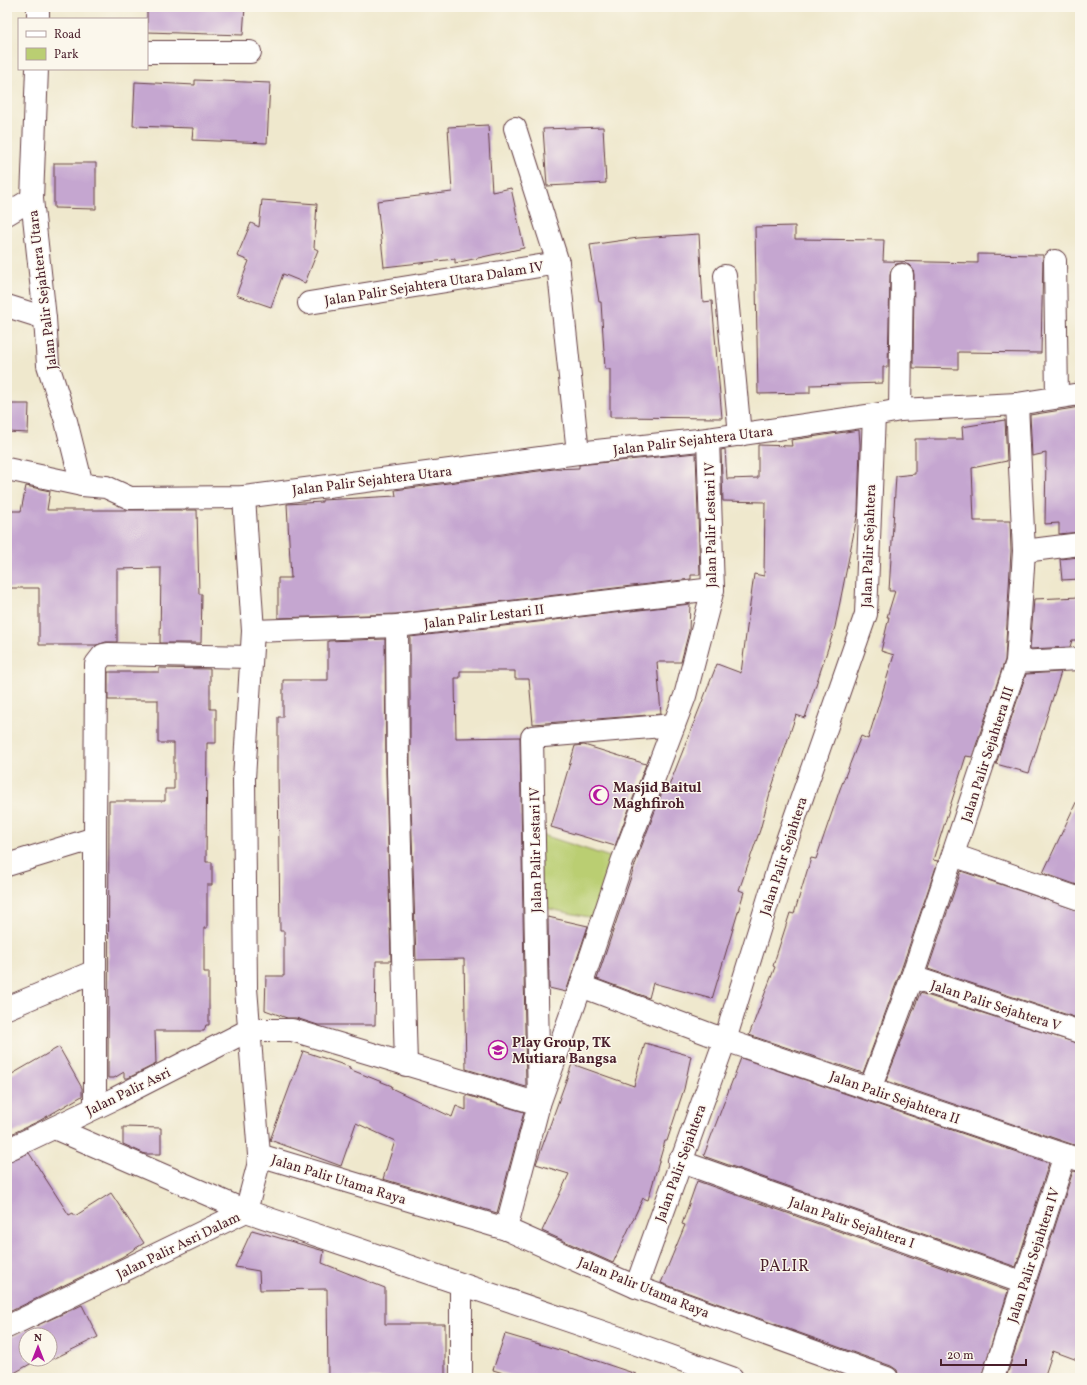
<svg xmlns="http://www.w3.org/2000/svg" width="1087" height="1385" font-family="Vollkorn,serif">
	<style>
		.green { fill: #bace72; stroke: #82764e }
		.building { fill: #c5a6d0 }
		.lines { fill: none; stroke-linecap: round; stroke-linejoin: round }
		.minor-casing { stroke: #633d43; stroke-width: 24 }
		.minor { stroke: #fff; stroke-width: 22 }
		.labels { text-anchor: middle; stroke-width: 3; stroke-linejoin: round; paint-order: stroke }
		.street-label { font-size: 14px; fill: #4a1f2b; stroke: #fbf7ec }
		.poi-label { font-size: 14px; font-weight: bold; fill: #4a1f2b; stroke: #fbf7ec; text-anchor: start }
		.quarter-label { font-size: 16px; letter-spacing: 1px; fill: #4a1f2b; stroke: #fbf7ec }
	</style>
	<rect width="100%" height="100%" fill="#fbf7ec"/>
	<filter id="ink" filterUnits="userSpaceOnUse"><feTurbulence type="fractalNoise" baseFrequency=".025" numOctaves="2"/><feDisplacementMap in="SourceGraphic" scale="8" xChannelSelector="R" yChannelSelector="G"/><feConvolveMatrix kernelMatrix="1 2 1 2 8 2 1 2 1" color-interpolation-filters="sRGB"/></filter>
	<filter id="wash" filterUnits="userSpaceOnUse"><feTurbulence type="fractalNoise" baseFrequency=".012" numOctaves="4" result="noise"/><feDisplacementMap in="SourceGraphic" scale="16" xChannelSelector="R" yChannelSelector="G"/><feGaussianBlur stdDeviation="0.9" result="paint"/><feColorMatrix in="noise" values="0 0 0 0 0 0 0 0 0 0 0 0 0 0 0 0 0 1.4 0 .05"/><feComposite in="paint" operator="in"/></filter>
	<g filter="url(#wash)">
		<rect width="100%" height="100%" fill="#efe8cd"/>
		<polygon class="green" points="540,834 619,860 598,919 540,907"/>
		<g id="blocks">
			<g class="building">
				<polygon points="147,7 245,7 243,35 147,32"/>
				<polygon points="195,80 270,83 267,143 192,140 193,128 133,126 135,82 195,85"/>
				<polygon points="488,125 492,192 511,188 524,248 455,263 455,259 384,267 377,201 452,192 448,127"/>
				<polygon points="603,127 606,183 547,186 543,129"/>
				<polygon points="54,163 96,163 96,209 54,208"/>
				<polygon points="262,200 317,204 314,248 318,250 305,283 283,274 271,307 236,295 249,261 237,256 251,223 259,227"/>
				<polygon points="795,226 795,239 884,240 883,261 978,263 978,254 1043,255 1041,353 958,352 958,369 913,368 914,275 913,269 909,265 902,263 896,264 892,268 890,275 888,367 883,367 883,383 810,385 810,393 758,394 755,227"/>
				<polygon points="699,234 703,302 712,301 722,418 610,417 610,369 605,369 601,302 599,302 590,245 638,238"/>
				<polygon points="7,404 29,404 28,433 7,432"/>
				<polygon points="1080,407 1080,532 1059,534 1059,523 1045,524 1046,453 1032,456 1030,415"/>
				<polygon points="1005,420 1007,461 972,468 974,521 1010,521 1011,551 1005,660 972,757 966,756 933,860 938,861 900,973 863,1073 749,1035 775,967 773,966 790,913 794,914 811,858 816,859 840,789 861,736 868,739 894,655 881,651 889,617 887,617 895,591 889,591 896,476 915,474 915,439 963,439 962,427"/>
				<polygon points="859,430 860,445 858,512 835,627 805,718 796,715 770,793 760,830 739,890 744,892 712,999 653,983 649,998 597,979 639,853 666,782 667,791 717,664 741,673 754,574 764,576 765,502 723,501 721,450 725,449 727,479 758,478 758,445 792,446 791,440"/>
				<polygon points="696,453 700,575 691,575 691,579 396,614 278,618 278,578 291,578 287,504 322,502 322,500 396,496 395,490 554,469 579,468 579,465"/>
				<polygon points="26,486 50,491 47,510 197,510 199,594 202,594 201,643 160,643 161,568 117,569 117,642 106,642 97,645 39,645 39,588 7,588 7,511 21,511"/>
				<polygon points="1080,557 1080,579 1062,580 1060,559"/>
				<polygon points="1080,597 1080,640 1072,640 1070,647 1030,649 1034,599"/>
				<polygon points="690,604 689,631 681,662 657,662 661,714 533,724 529,679 515,679 515,671 460,671 460,678 455,678 456,738 520,737 526,1087 466,1069 464,959 416,960 410,773 410,637"/>
				<polygon points="385,639 386,773 391,961 376,961 375,1025 318,1025 296,1018 287,1018 265,1010 266,976 284,976 284,931 280,931 278,772 278,717 283,717 283,680 328,680 328,641"/>
				<polygon points="159,668 210,669 210,709 216,709 216,743 207,743 206,862 212,862 212,885 207,885 207,928 204,928 204,972 209,972 209,1025 206,1025 204,1031 155,1031 156,1064 128,1078 124,1078 124,1072 114,1078 108,1078 109,801 165,801 165,789 174,789 174,743 158,743 158,700 108,700 108,672 159,672"/>
				<polygon points="1061,672 1029,773 996,764 1026,674"/>
				<polygon points="584,745 646,764 615,846 551,827 575,746"/>
				<polygon points="1080,794 1080,886 1043,873"/>
				<polygon points="961,871 1080,911 1080,1019 928,969"/>
				<polygon points="548,917 588,926 566,992 549,988"/>
				<polygon points="920,993 1080,1044 1080,1147 886,1081"/>
				<polygon points="645,1043 691,1056 684,1089 667,1141 665,1141 648,1200 643,1198 613,1263 542,1231 569,1174 536,1164 572,1064 634,1086"/>
				<polygon points="59,1047 82,1088 82,1096 39,1121 7,1136 7,1077"/>
				<polygon points="303,1051 350,1067 349,1069 392,1086 391,1088 452,1117 456,1106 466,1110 466,1095 524,1112 497,1213 383,1179 395,1141 356,1123 341,1166 270,1140"/>
				<polygon points="741,1058 1049,1163 1016,1267 706,1157 704,1155"/>
				<polygon points="123,1127 161,1128 161,1154 145,1154 123,1144"/>
				<polygon points="29,1153 69,1215 73,1213 75,1216 111,1193 144,1243 122,1257 7,1313 7,1162"/>
				<polygon points="1073,1171 1080,1172 1080,1361 1053,1351 1044,1378 1006,1378"/>
				<polygon points="697,1181 1008,1291 981,1378 899,1378 897,1370 891,1366 661,1283 685,1225 682,1224"/>
				<polygon points="252,1230 324,1251 322,1263 385,1288 385,1324 445,1324 445,1378 328,1378 327,1289 260,1290 259,1271 235,1267"/>
				<polygon points="82,1305 98,1337 49,1361 50,1335 26,1335 26,1359 39,1359 7,1377 7,1339"/>
				<polygon points="505,1334 576,1355 576,1354 636,1374 635,1378 520,1378 493,1370"/>
			</g>
		</g>
	</g>
	<g filter="url(#ink)">
		<use href="#blocks" fill-opacity="0" stroke="#633d43" stroke-width="1"/>
		<g class="lines">
			<g class="minor-casing">
				<g id="minor">
					<polyline points="38,19 38,7"/>
					<polyline points="147,52 250,52"/>
					<polyline points="37,69 32,199 45,318 48,365 66,421 82,485 106,487 130,498 244,497 578,453 708,439 874,415 900,410 1017,404 1080,394"/>
					<polyline points="515,128 558,263 578,453"/>
					<polyline points="7,214 32,199"/>
					<polyline points="1055,261 1057,397"/>
					<polyline points="725,276 740,435"/>
					<polyline points="309,303 558,263"/>
					<polyline points="7,306 45,318"/>
					<polyline points="900,410 902,275"/>
					<polyline points="7,469 82,485"/>
					<polyline points="244,497 253,631 244,779 246,988 259,1155 258,1166 246,1211 617,1337 732,1378"/>
					<polyline points="1024,551 1080,544"/>
					<polyline points="397,626 398,773 406,1065"/>
					<polyline points="253,631 397,626 713,589"/>
					<polyline points="1017,662 1080,659"/>
					<polyline points="953,855 1080,899"/>
					<polyline points="7,865 95,838"/>
					<polyline points="912,977 1080,1032"/>
					<polyline points="581,986 725,1040 1080,1160"/>
					<polyline points="7,1008 95,971"/>
					<polyline points="870,1089 912,977 1017,662 1024,551 1017,404"/>
					<polyline points="95,1107 95,838 96,664 103,655 108,654 251,657"/>
					<polyline points="7,1150 116,1098 249,1030 292,1030 539,1104 532,737 674,725"/>
					<polyline points="259,1155 506,1229 636,1287 887,1378"/>
					<polyline points="679,1161 1024,1283"/>
					<polyline points="506,1229 539,1104 581,986 622,862 685,696 713,589 708,439"/>
					<polyline points="461,1285 461,1378"/>
					<polyline points="636,1287 725,1040 784,849 866,614 874,415"/>
					<polyline points="7,1327 246,1211 54,1128"/>
					<polyline points="993,1378 1065,1155"/>
				</g>
			</g>
			<use href="#minor" class="minor"/>
		</g>
	</g>
	<defs>
		<g id="mosque-ring" transform="scale(1)"><circle r="9.5" fill="#fbf7ec" stroke="#b5179e" stroke-width="1.5"/><path d="M3.5-4.9A6 6 0 1 0 3.5 4.9A5 5 0 1 1 3.5-4.9Z" fill="#b5179e"/></g>
		<g id="school-ring" transform="scale(1)"><circle r="9.5" fill="#fbf7ec" stroke="#b5179e" stroke-width="1.5"/><path d="M0-5L7-2L0 1L-7-2ZM-4 1L0 2.5L4 1V4Q0 6-4 4Z" fill="#b5179e"/></g>
	</defs>
	<g fill-rule="evenodd">
		<use href="#mosque-ring" x="599" y="795"/>
		<use href="#school-ring" x="498" y="1050"/>
	</g>
	<g class="labels">
		<g class="street-label">
			<text transform="translate(434 283) rotate(-9)" y="5">Jalan Palir Sejahtera Utara Dalam IV</text>
			<text transform="translate(42 290) rotate(-97)" y="5">Jalan Palir Sejahtera Utara</text>
			<text transform="translate(693 440) rotate(-7)" y="5">Jalan Palir Sejahtera Utara</text>
			<text transform="translate(372 480) rotate(-7)" y="5">Jalan Palir Sejahtera Utara</text>
			<text transform="translate(710 525) rotate(-91)" y="5">Jalan Palir Lestari IV</text>
			<text transform="translate(868 546) rotate(-88)" y="5">Jalan Palir Sejahtera</text>
			<text transform="translate(484 616) rotate(-7)" y="5">Jalan Palir Lestari II</text>
			<text transform="translate(987 754) rotate(-72)" y="5">Jalan Palir Sejahtera III</text>
			<text transform="translate(535 850) rotate(-91)" y="5">Jalan Palir Lestari IV</text>
			<text transform="translate(783 856) rotate(-72)" y="5">Jalan Palir Sejahtera</text>
			<text transform="translate(996 1005) rotate(18)" y="5">Jalan Palir Sejahtera V</text>
			<text transform="translate(128 1091) rotate(-26)" y="5">Jalan Palir Asri</text>
			<text transform="translate(895 1097) rotate(19)" y="5">Jalan Palir Sejahtera II</text>
			<text transform="translate(680 1163) rotate(-70)" y="5">Jalan Palir Sejahtera</text>
			<text transform="translate(339 1179) rotate(17)" y="5">Jalan Palir Utama Raya</text>
			<text transform="translate(852 1222) rotate(19)" y="5">Jalan Palir Sejahtera I</text>
			<text transform="translate(178 1245) rotate(-26)" y="5">Jalan Palir Asri Dalam</text>
			<text transform="translate(1033 1255) rotate(-72)" y="5">Jalan Palir Sejahtera IV</text>
			<text transform="translate(644 1287) rotate(22)" y="5">Jalan Palir Utama Raya</text>
		</g>
		<g class="poi-label">
			<text x="613" y="792">Masjid Baitul<tspan x="613" dy="16">Maghfiroh</tspan></text>
			<text x="512" y="1047">Play Group, TK<tspan x="512" dy="16">Mutiara Bangsa</tspan></text>
		</g>
		<g class="quarter-label">
			<text x="785" y="1271">PALIR</text>
		</g>
	</g>
	<rect width="1087" height="1385" fill="none" stroke="#fbf7ec" stroke-width="24"/>
	<rect x="18" y="18" width="130" height="52" fill="#fbf7ec" stroke="#b4a19f"/>
	<rect x="26" y="31" width="20" height="6" fill="#ffffff" stroke="#b4a19f"/>
	<text x="54" y="38" font-size="12" fill="#4a1f2b">Road</text>
	<rect x="26" y="48" width="20" height="12" fill="#bace72" stroke="#b4a19f"/>
	<text x="54" y="58" font-size="12" fill="#4a1f2b">Park</text>
	<g transform="translate(38 1347)"><circle r="19" fill="#fbf7ec" stroke="#b4a19f"/>
	<path d="M0-3L7 15L0 10L-7 15Z" fill="#b5179e"/>
	<text y="-6" font-size="11" font-weight="bold" text-anchor="middle" fill="#4a1f2b">N</text>
	</g>
	<path d="M941 1359v6h85v-6" fill="none" stroke="#4a1f2b" stroke-width="2"/>
	<text x="947" y="1359" font-size="12" fill="#4a1f2b" stroke="#fbf7ec" stroke-width="3" paint-order="stroke">20 m</text>
</svg>
